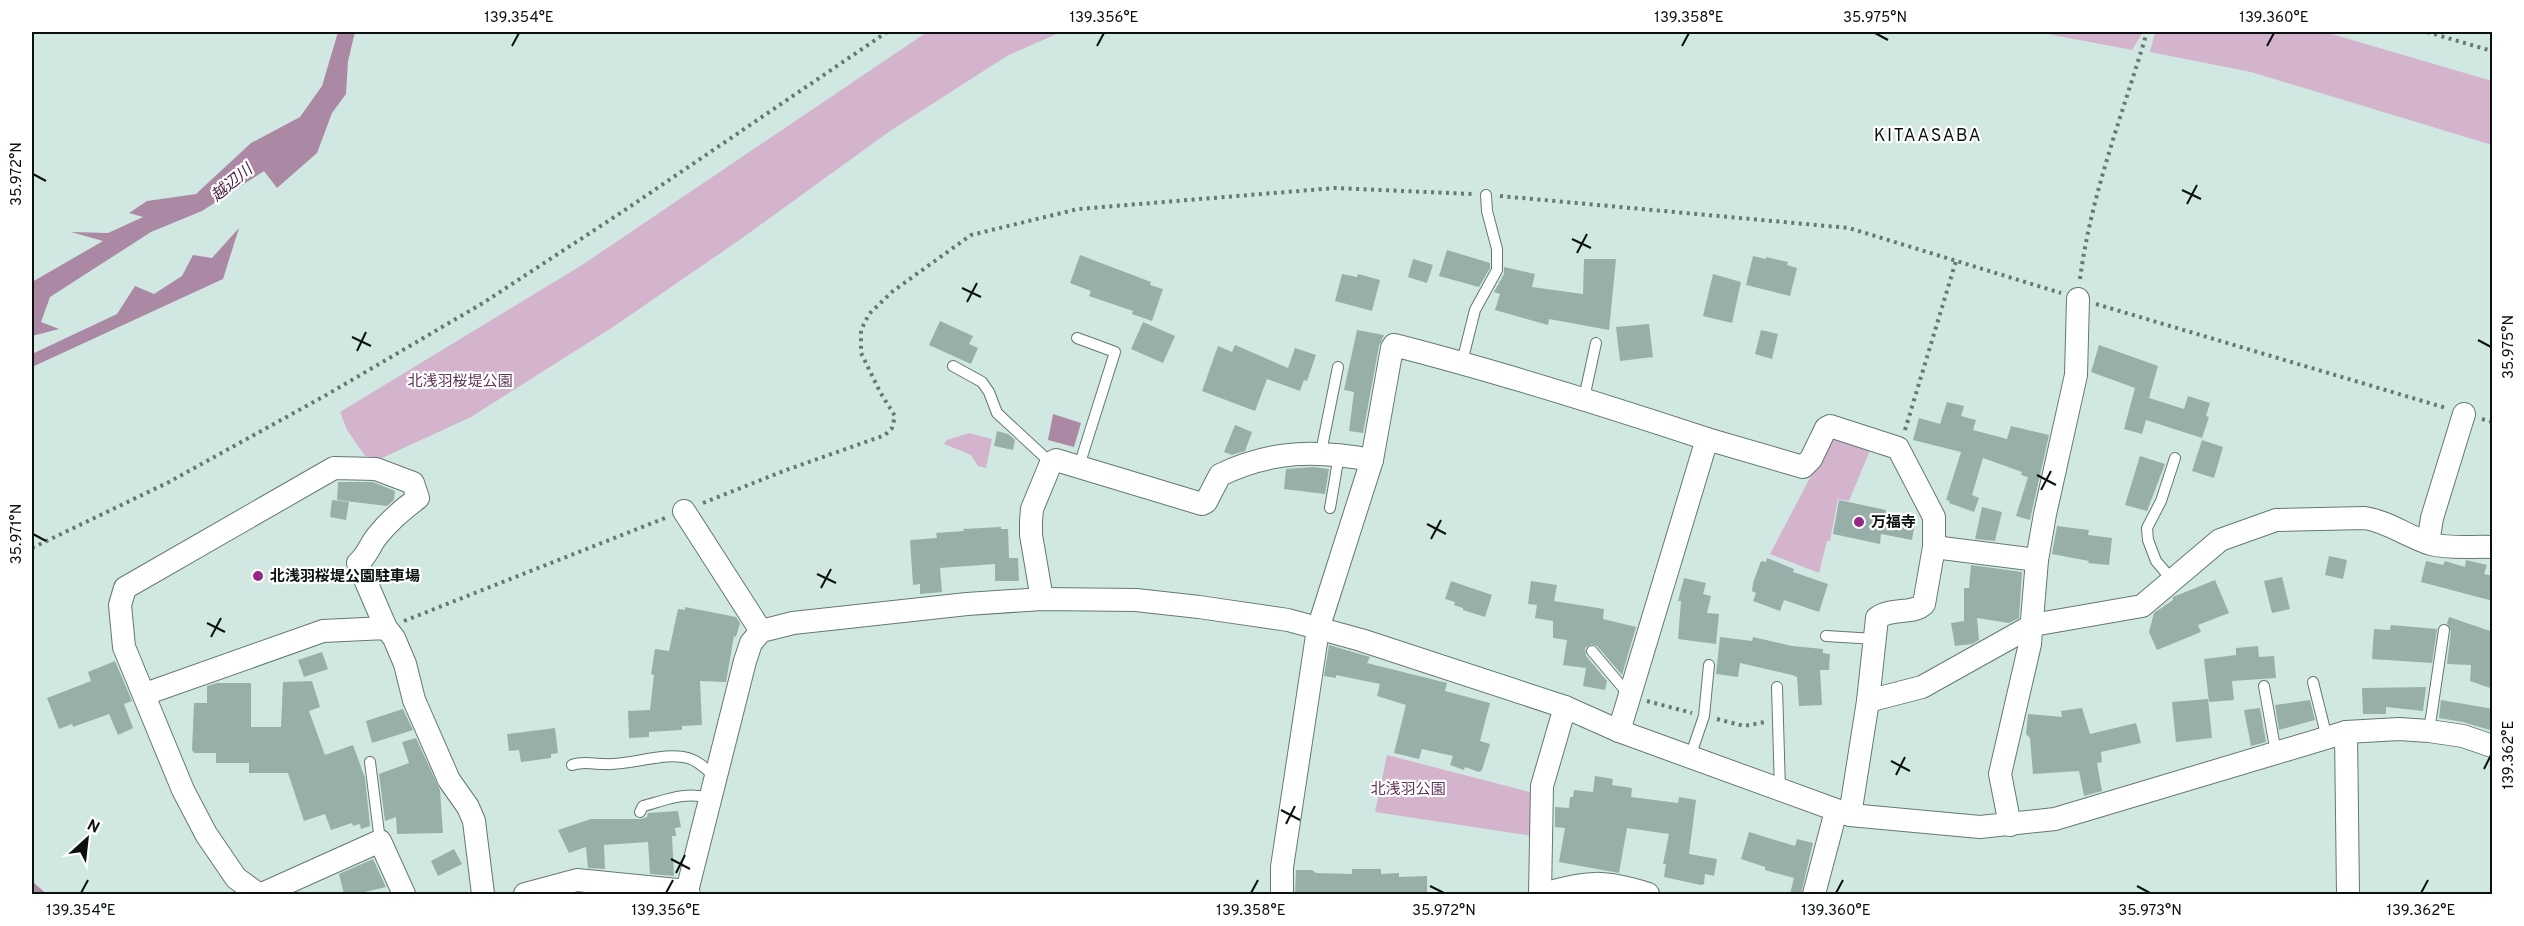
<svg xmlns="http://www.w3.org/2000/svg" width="2524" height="926" font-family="Overpass,'Noto Sans JP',sans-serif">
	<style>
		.green { fill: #d4b4cd }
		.water { fill: #ab89a4 }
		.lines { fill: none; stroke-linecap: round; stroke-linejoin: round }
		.stream { stroke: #ab89a4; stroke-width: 6 }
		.building { fill: #98aea9 }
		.service-casing { stroke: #647873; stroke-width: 12 }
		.minor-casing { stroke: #647873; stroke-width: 24 }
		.path { stroke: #687774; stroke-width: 4; stroke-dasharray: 3 4.5; stroke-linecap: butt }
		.service { stroke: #fff; stroke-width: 10 }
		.minor { stroke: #fff; stroke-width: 22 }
		.ticks { fill: none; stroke: #0a1110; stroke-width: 2 }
		.poi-dot { fill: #952788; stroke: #fff; stroke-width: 2 }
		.labels { text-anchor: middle; stroke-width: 4.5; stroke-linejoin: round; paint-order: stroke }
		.park-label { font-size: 15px; fill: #62345a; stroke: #fff }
		.poi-label { font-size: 15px; font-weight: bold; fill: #0a1110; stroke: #fff; text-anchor: start }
		.water-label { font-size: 16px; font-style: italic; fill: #4c2046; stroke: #fff }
		.quarter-label { font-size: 18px; letter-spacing: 1.5px; fill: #0a1110; stroke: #fff }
		.neatline { fill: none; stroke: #0a1110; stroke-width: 2 }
		.ticks-label { font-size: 15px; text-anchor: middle; fill: #0a1110 }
	</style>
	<rect width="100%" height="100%" fill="#d1e8e2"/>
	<g class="green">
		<polygon points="927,32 1061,32 1007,56 890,131 738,241 613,327 471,417 382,458 365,456 347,430 340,412 582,265"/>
		<polygon points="2037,32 2143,32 2132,50"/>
		<polygon points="2155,32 2325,32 2492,81 2492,145 2251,72 2150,52"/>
		<polygon points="969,433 992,439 986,468 978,466 971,455 944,444 947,440"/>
		<polygon points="1833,434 1871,448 1849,501 1838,499 1830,541 1827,541 1819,573 1770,554"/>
		<polygon points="1387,755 1534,793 1532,836 1375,812"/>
	</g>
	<g class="water">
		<polygon points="338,32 355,32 348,61 346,94 332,113 317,153 277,188 264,171 202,211 151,232 50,297 41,322 59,329 32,336 32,282 103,241 71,232 108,233 143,217 129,213 147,201 196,194 251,143 300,117 322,86"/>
		<polygon points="239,228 223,279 32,367 32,354 117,314 135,286 154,294 182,276 193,255 212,258"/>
		<polygon points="1053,414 1081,423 1074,447 1048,440"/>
	</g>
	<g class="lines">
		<polyline class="stream" points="32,885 42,894"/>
	</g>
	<g class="building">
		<polygon points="1447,250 1490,263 1490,268 1479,287 1439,276"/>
		<polygon points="1080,255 1151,282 1150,285 1163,289 1152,321 1132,314 1133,311 1089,296 1091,291 1070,283"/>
		<polygon points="1753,256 1766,259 1766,257 1788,262 1787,265 1797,268 1790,296 1746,285"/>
		<polygon points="1413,259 1433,265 1427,283 1408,277"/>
		<polygon points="1584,259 1616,259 1609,330 1549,319 1548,325 1495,310 1500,294 1494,292 1504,274 1504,267 1535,274 1532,287 1583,294"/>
		<polygon points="1342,274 1357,277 1358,274 1380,280 1372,311 1335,301"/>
		<polygon points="1713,274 1741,282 1732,323 1703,316"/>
		<polygon points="940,321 973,336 969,344 978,348 971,364 929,345"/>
		<polygon points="1143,322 1175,336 1163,363 1131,349"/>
		<polygon points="1649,324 1653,357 1620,361 1616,327"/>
		<polygon points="1357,330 1384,335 1379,346 1363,433 1349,431 1354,392 1344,390"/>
		<polygon points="1761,330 1778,334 1772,359 1755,354"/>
		<polygon points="1235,345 1288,368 1295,348 1316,355 1307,381 1304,380 1300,391 1267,379 1255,411 1202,391 1218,346 1232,352"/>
		<polygon points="2099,345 2158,366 2149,398 2184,409 2188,396 2210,403 2206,416 2209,417 2202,438 2146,420 2142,434 2124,429 2135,388 2091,372"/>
		<polygon points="1947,402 1964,406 1961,416 1976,420 1973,430 2007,439 2011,426 2049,435 2030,520 2016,516 2028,477 2021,475 2022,472 1983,458 1972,495 1979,498 1974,512 1949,503 1950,501 1946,500 1961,452 1913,440 1919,418 1940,424"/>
		<polygon points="1235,425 1252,432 1245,451 1232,455 1224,452"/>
		<polygon points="997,431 1008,434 1015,440 1013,450 994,446"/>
		<polygon points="2202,440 2223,447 2214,478 2192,471"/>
		<polygon points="2140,456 2165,464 2147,511 2125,505"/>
		<polygon points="1313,467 1329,469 1325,494 1284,489 1286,469"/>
		<polygon points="338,482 373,482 395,491 394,500 387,506 337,500"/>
		<polygon points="332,500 349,502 346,520 330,517"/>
		<polygon points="1839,500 1886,510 1885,516 1915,523 1912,540 1881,534 1880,544 1833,534"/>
		<polygon points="1982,507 2002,512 1995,541 1975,539"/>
		<polygon points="2057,526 2089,530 2088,535 2112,538 2109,565 2088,563 2089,561 2052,554"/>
		<polygon points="1001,527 1001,529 1008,529 1009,558 1018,558 1019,581 995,581 995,564 940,568 942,592 920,594 920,584 913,585 910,540 937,538 936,533 964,531 963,529"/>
		<polygon points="2329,556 2347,560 2343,579 2325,575"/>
		<polygon points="1767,558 1794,569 1793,572 1828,584 1819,612 1784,600 1780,611 1753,601 1756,593 1752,591 1753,583 1761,561 1766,562"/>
		<polygon points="2466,560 2487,565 2484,574 2493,576 2493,601 2421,582 2426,561 2443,565 2445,561 2465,567"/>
		<polygon points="1971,565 2022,572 2019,618 2009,623 1977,618 1979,640 1972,644 1955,646 1951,623 1964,621 1964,588 1969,588"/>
		<polygon points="2282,577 2290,609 2272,613 2264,581"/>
		<polygon points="1684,578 1706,583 1703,594 1711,596 1707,613 1719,614 1716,644 1678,639 1681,601 1678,601"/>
		<polygon points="2215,580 2229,613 2198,625 2201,632 2157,650 2149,632 2154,613 2173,600 2173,597"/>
		<polygon points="1451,581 1492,595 1485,617 1463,610 1463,608 1454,605 1455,602 1445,599"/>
		<polygon points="1531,581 1557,585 1554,601 1604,609 1603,619 1636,627 1622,675 1597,646 1591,644 1585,648 1586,656 1607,681 1605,690 1583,686 1586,668 1563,665 1567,640 1553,638 1553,621 1535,618 1537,605 1528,604"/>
		<polygon points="685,607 736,617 740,623 736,637 734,636 726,682 700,681 702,725 682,726 682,730 649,732 649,737 629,738 628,711 650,710 654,675 651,674 655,649 669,651 678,609 685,610"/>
		<polygon points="2449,617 2493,632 2493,689 2470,681 2471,665 2447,664 2451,631 2447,623"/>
		<polygon points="2391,625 2437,629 2432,663 2372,659 2374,629 2390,630"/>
		<polygon points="1720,637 1752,641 1753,637 1792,646 1823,649 1823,653 1830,654 1829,670 1820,670 1822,705 1799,706 1797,677 1792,675 1740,663 1738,677 1716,674"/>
		<polygon points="1329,645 1370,657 1367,663 1447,683 1445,691 1490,703 1480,741 1490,744 1482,770 1479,772 1465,767 1464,770 1450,765 1453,756 1422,749 1419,759 1394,753 1406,705 1377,696 1380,684 1336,675 1336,678 1324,676"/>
		<polygon points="2258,646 2259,657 2274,656 2276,678 2232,681 2234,700 2209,702 2204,659 2236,655 2236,648"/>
		<polygon points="322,652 328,669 304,677 298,660"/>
		<polygon points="115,661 132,701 124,704 133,728 118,735 109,714 73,727 72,724 59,729 47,698 91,681 88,672"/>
		<polygon points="312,681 320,707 309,711 325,755 353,745 365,778 370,826 361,829 360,824 353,826 352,823 331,830 325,814 304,821 288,773 249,773 249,763 216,763 216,753 194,753 192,750 194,703 207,703 207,686 217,683 251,683 251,727 281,727 283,682"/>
		<polygon points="2426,687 2423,711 2386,707 2386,714 2363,714 2362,688"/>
		<polygon points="2208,699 2212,738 2176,742 2172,702"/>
		<polygon points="2310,700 2315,720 2279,730 2275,705"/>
		<polygon points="2441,700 2493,709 2493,731 2463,722 2439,718"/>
		<polygon points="2082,708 2090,734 2136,723 2141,743 2101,752 2102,762 2097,763 2102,791 2084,796 2079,771 2033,774 2030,738 2026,734 2028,714 2062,717 2061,711"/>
		<polygon points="2260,708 2266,742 2251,746 2244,710"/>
		<polygon points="403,709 413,730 372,743 366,721"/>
		<polygon points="555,728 558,753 551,754 551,758 521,762 519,750 509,751 507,734"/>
		<polygon points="416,738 440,790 443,833 397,834 396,817 385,821 379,774 409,763 402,742"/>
		<polygon points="1595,776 1613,779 1612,785 1632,788 1631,797 1678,803 1679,797 1696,800 1689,854 1717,859 1714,876 1705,874 1704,884 1701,885 1664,877 1666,864 1663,864 1669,834 1627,828 1619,873 1559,862 1565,828 1555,827 1555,807 1569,808 1570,797 1573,797 1574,790 1593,792"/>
		<polygon points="678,811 681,827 675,828 676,836 672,836 674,876 650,874 648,842 604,845 605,869 588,868 586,847 569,853 558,830 591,819 641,819 647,817 648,813"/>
		<polygon points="1749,832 1795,846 1797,839 1813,843 1801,894 1790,894 1794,878 1765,870 1765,867 1741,859"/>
		<polygon points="454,849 462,864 438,876 431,861"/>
		<polygon points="373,859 386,887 356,894 344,894 339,874"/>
		<polygon points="1352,869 1381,869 1381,874 1399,873 1399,877 1427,876 1427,894 1295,894 1296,870 1312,870 1316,873 1352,874"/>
	</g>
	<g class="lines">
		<g class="service-casing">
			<g id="service">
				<polyline points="1077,338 1115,352 1079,466"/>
				<polyline points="1462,362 1475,310 1497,270 1497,249 1487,211 1486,195"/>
				<polyline points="953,366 982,382 989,392 997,413 1051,463"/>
				<polyline points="1584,398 1596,343"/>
				<polyline points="1321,452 1338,367"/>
				<polyline points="1330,508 1339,455"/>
				<polyline points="2173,581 2156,561 2148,540 2147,528 2161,501 2175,458"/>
				<polyline points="1826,636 1875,639"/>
				<polyline points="1592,651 1629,695"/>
				<polyline points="2313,682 2327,738"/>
				<polyline points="2264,686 2276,753"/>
				<polyline points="1777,687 1780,790"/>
				<polyline points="2429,731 2444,630"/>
				<polyline points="1690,757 1704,716 1709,665"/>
				<polyline points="370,762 380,841"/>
				<path d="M572,765C583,761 593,764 604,764C630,766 665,751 688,758C699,761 707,770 715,777"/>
				<path d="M640,812L643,806C666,800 686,791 709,798"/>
			</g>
		</g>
		<g class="minor-casing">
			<g id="minor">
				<polyline points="684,511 761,631"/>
				<polyline points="2428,543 2432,518 2464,414"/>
				<polyline points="1934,547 2037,560"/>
				<path d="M1042,599L1031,535V521L1032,509L1051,463L1056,460L1202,504L1206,502L1220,475C1272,450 1316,450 1372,460"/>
				<polyline points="145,694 323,631 386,628 394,638 405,664 414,700 449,780 468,807 474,821 483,894"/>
				<path d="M1868,701L1922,687L2033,625L2142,606L2220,540L2276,520L2365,518C2389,522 2408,537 2431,544C2450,549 2473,546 2492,547"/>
				<path d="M1619,731L1707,439L1803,467L1811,459L1826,428L1830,426L1898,448L1934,517V547L1924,604C1913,615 1892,607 1877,618L1868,701L1850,815"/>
				<polyline points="2346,732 2348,894"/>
				<polyline points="2010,825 2000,774 2030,644 2037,560 2045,514 2076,375 2078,299"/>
				<path d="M258,894L236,878L206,834L183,790L124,647L120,605L125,588L334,468L376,469L413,483L418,498C403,509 390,520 378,535C370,544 368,555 358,563L386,628"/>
				<polyline points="262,894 380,841 404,894"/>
				<polyline points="525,894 577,880 687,891"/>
				<polyline points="689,894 687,891 745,661 751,643 761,631 793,623 967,604 1042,599 1136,600 1199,607 1288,620 1361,640 1565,707 1619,731 1850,815 1980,827 2055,819 2346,732 2399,729 2429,731 2463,736 2492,746"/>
				<path d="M1282,894V867L1318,629L1372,460L1392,348L1394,345C1500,372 1604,405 1707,439"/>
				<polyline points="1540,894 1542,786 1565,707"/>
				<path d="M1543,894C1587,881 1604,880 1648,894"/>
				<polyline points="1814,894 1836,811"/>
			</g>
		</g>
		<g class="path">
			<polyline points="2427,32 2492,51"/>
			<polyline points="1500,196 1849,228 2061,293"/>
			<path d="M2080,279C2091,194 2123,113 2147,32"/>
			<polyline points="2096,304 2446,408"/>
			<polyline points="2482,419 2492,422"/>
			<polyline points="1905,430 1956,261"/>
			<polyline points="703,503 786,470 885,435 892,428 895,416 880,392 861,353 861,330 869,314 893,291 971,235 1078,209 1335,188 1472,194"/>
			<polyline points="32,548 169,482 328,394 483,303 622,212 887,32"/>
			<polyline points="404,621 665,518"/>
			<polyline points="1647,701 1692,713"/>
			<polyline points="1717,719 1744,726 1765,722"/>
		</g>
		<use href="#service" class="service"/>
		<use href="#minor" class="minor"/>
	</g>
	<path class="ticks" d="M1875,33L1888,40M512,46L519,33M1097,46L1104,33M1682,46L1689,33M2267,46L2274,33M33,174L46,181M2182,190L2201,199M2187,204L2197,185M1572,239L1591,248M1577,253L1587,234M962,288L981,297M967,302L977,283M352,337L371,346M2478,340L2491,347M357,351L366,332M2037,475L2056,485M2041,490L2051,471M1427,524L1446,534M33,534L46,541M1431,539L1441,520M817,574L836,583M821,588L831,569M207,623L225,632M211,637L221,618M1891,761L1910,771M2484,769L2491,755M1896,775L1905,757M1281,810L1300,820M1286,824L1295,806M671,859L690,869M676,873L685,855M1430,886L1444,893M2137,886L2150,893M81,893L88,880M666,893L673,880M1251,893L1258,880M1836,893L1843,880M2421,893L2428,880"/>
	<g class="poi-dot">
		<circle cx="1859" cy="522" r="6"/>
		<circle cx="258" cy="576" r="6"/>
	</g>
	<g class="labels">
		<g class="park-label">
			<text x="460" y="386">北浅羽桜堤公園</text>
			<text x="1408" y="794">北浅羽公園</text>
		</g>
		<g class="poi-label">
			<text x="1871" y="527">万福寺</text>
			<text x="270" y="581">北浅羽桜堤公園駐車場</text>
		</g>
		<g class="water-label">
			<text transform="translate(231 182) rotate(-40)" y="6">越辺川</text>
		</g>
		<g class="quarter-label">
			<text x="1928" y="141">KITAASABA</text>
		</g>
	</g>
	<rect width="2524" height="926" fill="none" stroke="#ffffff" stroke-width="66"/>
	<g transform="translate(87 839) rotate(27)" stroke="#ffffff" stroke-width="4.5" paint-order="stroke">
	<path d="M0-4.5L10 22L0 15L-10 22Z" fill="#0a1110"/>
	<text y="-9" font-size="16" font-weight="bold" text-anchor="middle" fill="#0a1110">N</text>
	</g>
	<rect x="33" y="33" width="2458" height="860" class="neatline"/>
	<g class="ticks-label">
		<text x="519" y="22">139.354°E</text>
		<text x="1104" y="22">139.356°E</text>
		<text x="1689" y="22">139.358°E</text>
		<text x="1875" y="22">35.975°N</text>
		<text x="2274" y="22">139.360°E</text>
		<text transform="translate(16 174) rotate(-90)" y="5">35.972°N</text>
		<text transform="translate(2508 347) rotate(-90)" y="5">35.975°N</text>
		<text transform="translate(16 534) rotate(-90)" y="5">35.971°N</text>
		<text transform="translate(2508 755) rotate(-90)" y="5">139.362°E</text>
		<text x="81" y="915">139.354°E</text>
		<text x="666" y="915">139.356°E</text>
		<text x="1251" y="915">139.358°E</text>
		<text x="1444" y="915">35.972°N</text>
		<text x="1836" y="915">139.360°E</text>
		<text x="2150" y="915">35.973°N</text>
		<text x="2421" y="915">139.362°E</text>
	</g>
</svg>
